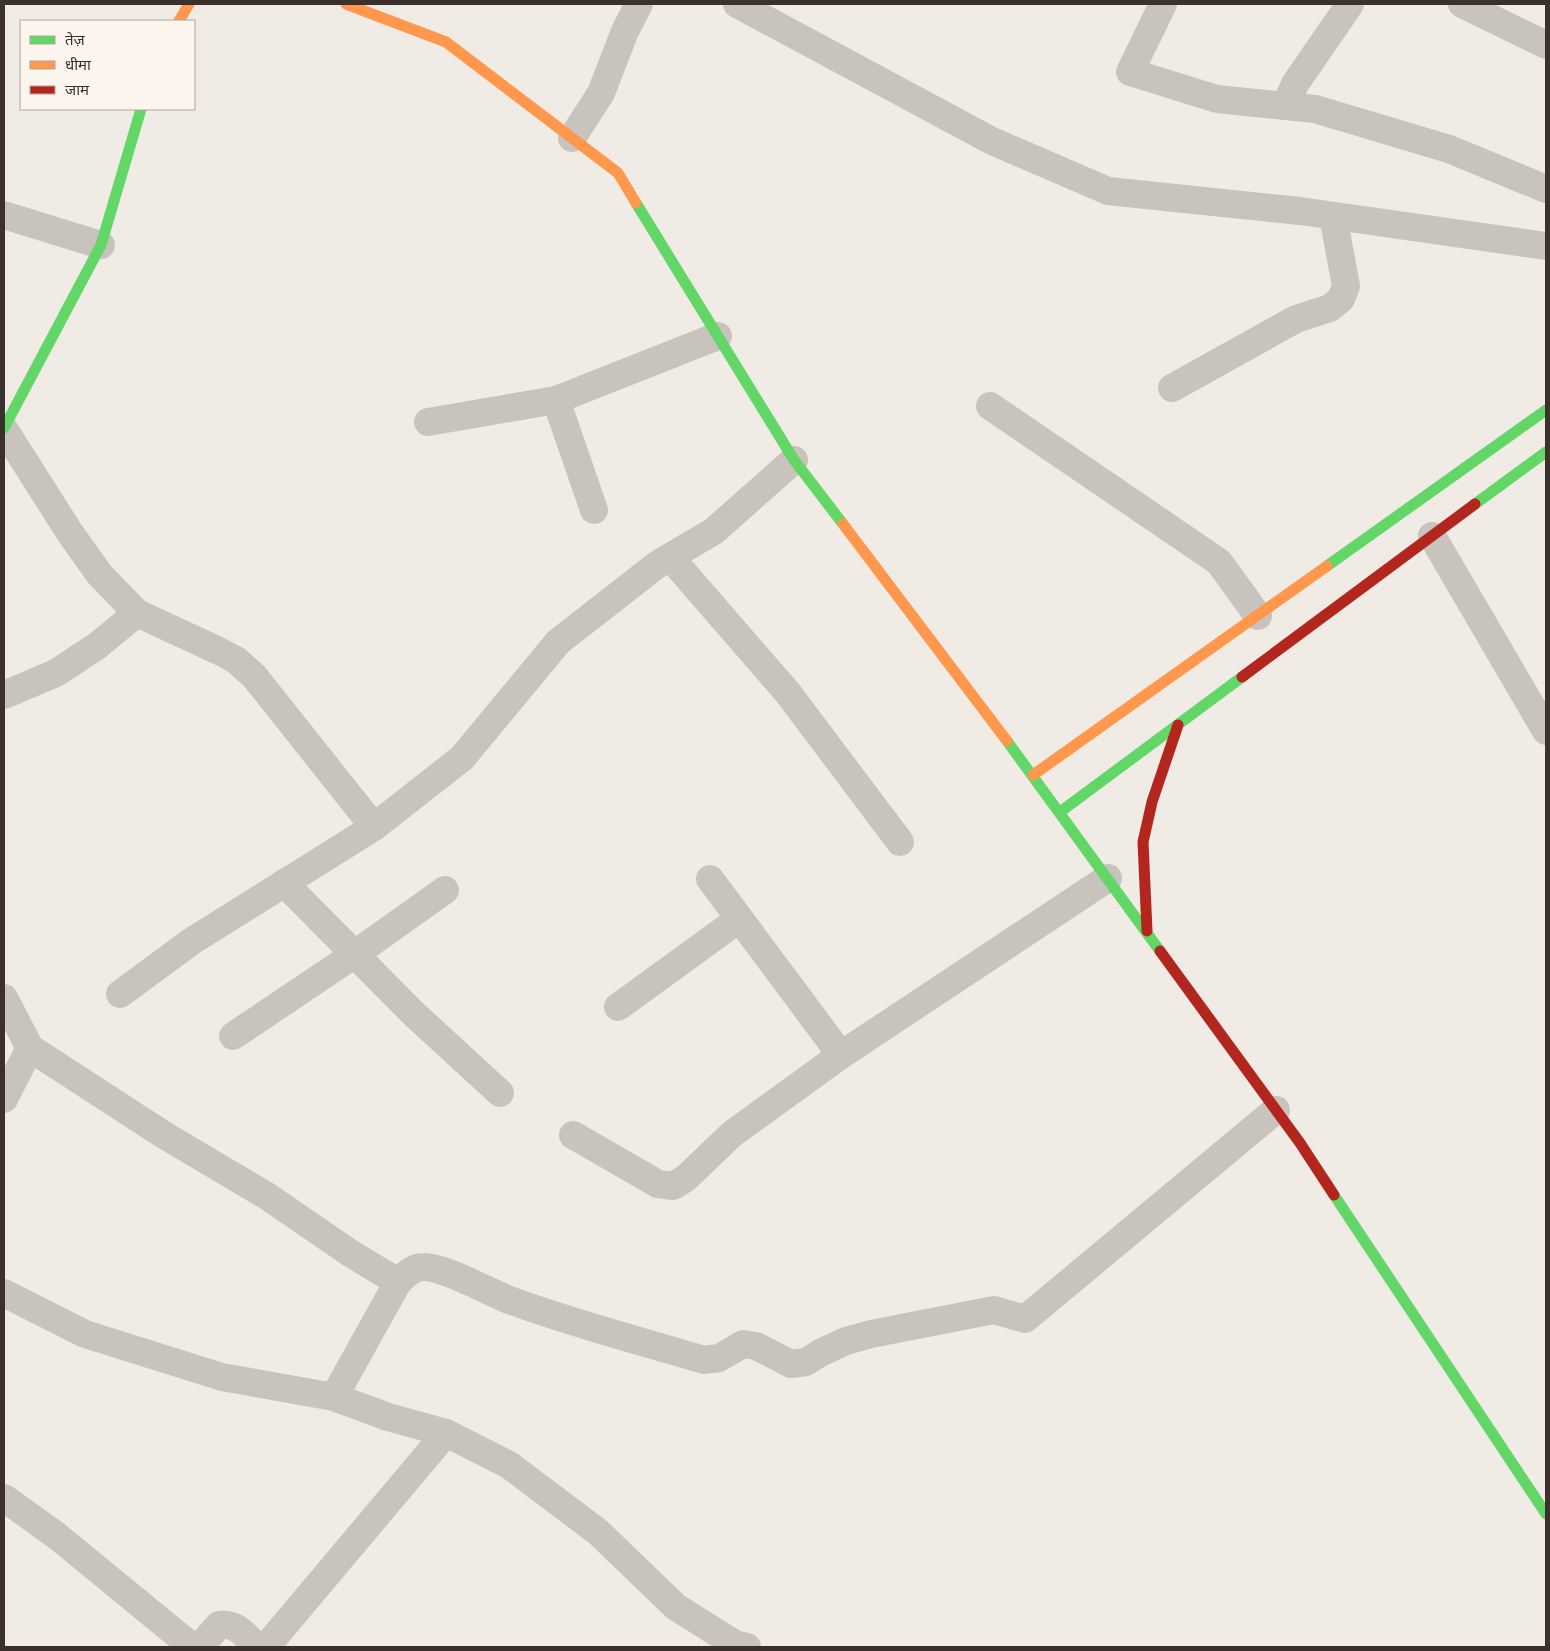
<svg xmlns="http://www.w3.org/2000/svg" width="1550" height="1651" font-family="Raleway,'Noto Sans Devanagari',sans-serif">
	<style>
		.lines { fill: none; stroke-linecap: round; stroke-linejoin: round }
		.street { stroke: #c9c3be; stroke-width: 28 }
		.fast { stroke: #63d668; stroke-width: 11 }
		.slow { stroke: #ff974d; stroke-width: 11 }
		.jam { stroke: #b3261e; stroke-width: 11 }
	</style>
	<rect width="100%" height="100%" fill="#f0ebe5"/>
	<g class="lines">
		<g class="street">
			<polyline points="737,4 992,141 1108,191 1300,211 1546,246"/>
			<polyline points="1163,4 1130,72 1217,99 1315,109 1449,149 1546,189"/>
			<polyline points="1462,4 1546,45"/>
			<polyline points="1285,106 1295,84 1350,4"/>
			<polyline points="572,138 601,93 625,31 639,4"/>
			<polyline points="4,215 101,245"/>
			<polyline points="1172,388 1296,319 1330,308 1341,299 1346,286 1333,216"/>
			<polyline points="556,400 594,510"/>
			<polyline points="990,406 1219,562 1258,616"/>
			<polyline points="428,422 556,400 718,336"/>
			<polyline points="4,429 70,533 100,575 137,613 219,651 236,660 254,676 374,827"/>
			<polyline points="1432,536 1546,731"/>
			<polyline points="670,557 788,693 900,842"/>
			<polyline points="4,695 56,673 97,646 137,613"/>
			<polyline points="710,879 841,1055"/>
			<polyline points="284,883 414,1014 500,1093"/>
			<polyline points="120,994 192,941 374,827 462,758 558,642 658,564 714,531 794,460"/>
			<polyline points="4,998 30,1048"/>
			<polyline points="618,1007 739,919"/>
			<polyline points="233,1036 355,954 445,890"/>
			<polyline points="4,1099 30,1048 164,1135 267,1196 350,1253 398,1282"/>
			<polyline points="573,1135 658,1184 673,1186 686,1178 732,1134 841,1055 1108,878"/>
			<polyline points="4,1293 85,1334 222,1377 334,1397 388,1417 446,1433 509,1465 598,1532 676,1607 735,1644 747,1647"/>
			<path d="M334,1397L398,1282C405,1275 413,1267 423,1267C444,1266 490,1293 512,1301C575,1324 640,1341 704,1360L719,1358L743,1344L756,1346L791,1364L806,1362L820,1353L846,1341L871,1334L994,1310L1025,1319L1276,1110"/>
			<path d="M4,1498L57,1536L190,1645L197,1647L204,1642L219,1625C236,1622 246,1636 257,1647"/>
			<polyline points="266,1647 446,1433"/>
		</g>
		<g class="fast">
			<polyline points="636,203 794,460 843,524"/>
			<polyline points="4,428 101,245 141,109"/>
			<polyline points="1475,504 1546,452"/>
			<polyline points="1327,566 1546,410"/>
			<polyline points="1007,741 1160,951"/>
			<polyline points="1060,812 1242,677"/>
			<polyline points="1334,1195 1546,1514"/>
		</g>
		<g class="slow">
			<polyline points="346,4 446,42 618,173 636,203"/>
			<polyline points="179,21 189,4"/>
			<polyline points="843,524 1007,741"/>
			<polyline points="1033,775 1327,566"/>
		</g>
		<g class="jam">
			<polyline points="1242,677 1475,504"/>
			<polyline points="1147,931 1143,842 1152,802 1178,725"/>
			<polyline points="1160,951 1300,1143 1334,1195"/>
		</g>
	</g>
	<rect width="1550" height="1651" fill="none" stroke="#3b302b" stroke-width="10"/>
	<rect x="20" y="20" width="175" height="90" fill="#fbf5ee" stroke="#aea6a0"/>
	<rect x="30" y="36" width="25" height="8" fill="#63d668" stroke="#aea6a0"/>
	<text x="65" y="45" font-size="15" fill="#3b302b">तेज़</text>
	<rect x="30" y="61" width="25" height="8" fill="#ff974d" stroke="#aea6a0"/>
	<text x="65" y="70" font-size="15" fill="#3b302b">धीमा</text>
	<rect x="30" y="86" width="25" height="8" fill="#b3261e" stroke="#aea6a0"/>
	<text x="65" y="95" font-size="15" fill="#3b302b">जाम</text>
</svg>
